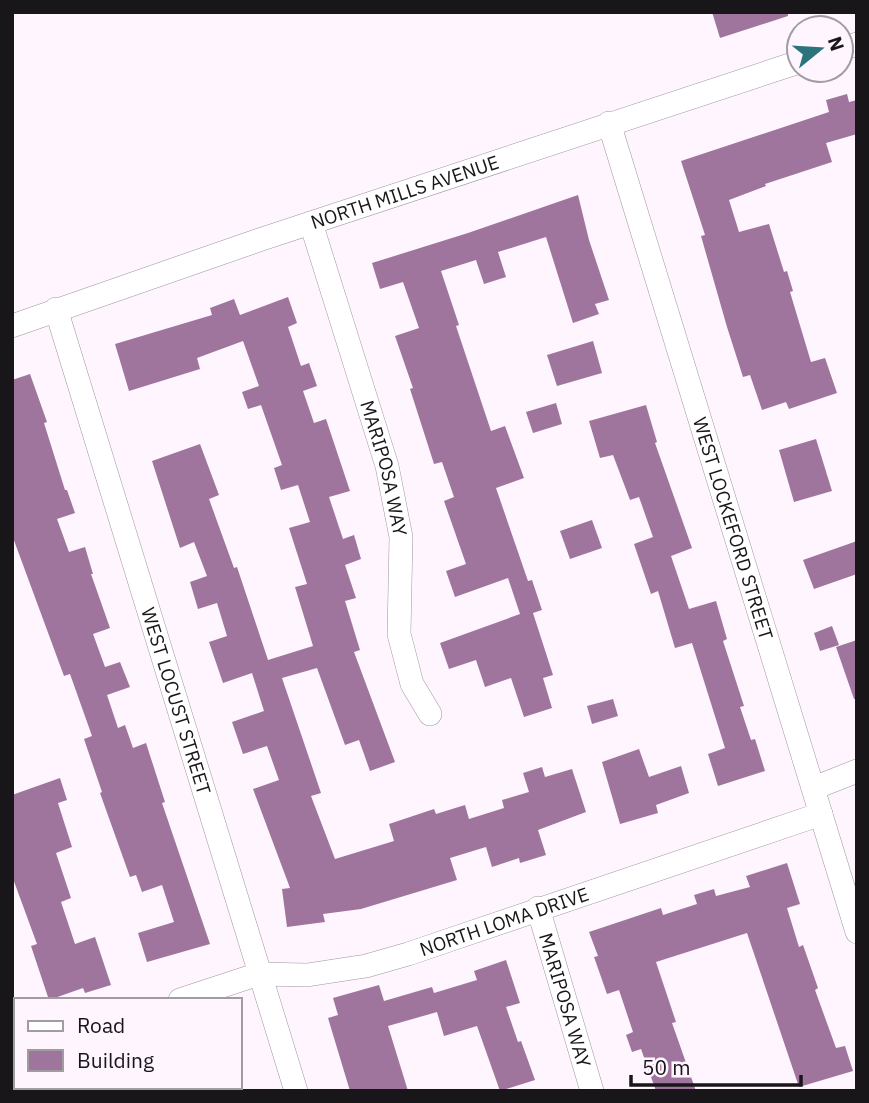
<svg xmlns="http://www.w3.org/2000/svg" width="869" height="1103" font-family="'IBM Plex Sans',sans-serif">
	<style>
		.building { fill: #9f759e }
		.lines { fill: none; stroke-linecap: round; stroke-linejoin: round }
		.minor-casing { stroke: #9f969e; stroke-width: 24 }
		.minor { stroke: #fff; stroke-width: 23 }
		.labels { text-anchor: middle; stroke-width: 6; stroke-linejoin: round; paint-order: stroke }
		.street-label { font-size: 19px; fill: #191619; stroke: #fef5fe }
	</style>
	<rect width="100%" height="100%" fill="#fef5fe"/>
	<g class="building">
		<polygon points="712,12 788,12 788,16 720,38"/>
		<polygon points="847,94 849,102 857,100 857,134 826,143 832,162 765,184 766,186 729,200 739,232 769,224 784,272 787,271 793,291 790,292 811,362 825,358 837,393 789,409 786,402 762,410 750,375 743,377 727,327 701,236 705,235 681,161 829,112 826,100"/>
		<polygon points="578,195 589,240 609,300 595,304 599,314 573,323 546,237 498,252 506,277 484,284 476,260 441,271 459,325 456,326 491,431 505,426 524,478 496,488 528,581 532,580 542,610 533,613 553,675 543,678 552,708 524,717 511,678 485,687 476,660 449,669 440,643 520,614 508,578 455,597 446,571 466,564 444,501 454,497 442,462 434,464 410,389 413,388 395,336 419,328 403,282 380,289 372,263 468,233"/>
		<polygon points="288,297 297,323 288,327 301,366 309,363 317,386 303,391 314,423 326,419 350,491 329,497 343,539 354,535 361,559 345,565 356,598 345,601 360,650 354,652 395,762 370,771 359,740 345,745 317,668 282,678 321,793 311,796 335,859 394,841 389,824 434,809 436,814 465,805 469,819 504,808 502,800 529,792 523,773 542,767 545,777 572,769 586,812 538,830 546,855 520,863 519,858 492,867 486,847 450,858 457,880 361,909 323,914 325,922 287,927 282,889 290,888 253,789 279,780 267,746 243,754 232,722 264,711 252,673 223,683 209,642 227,636 217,603 198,609 190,582 207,576 194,542 180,548 152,461 200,444 219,495 209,499 234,568 237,567 268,660 313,646 295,587 307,584 289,528 310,522 298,485 281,490 274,468 282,465 261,405 248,409 242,392 259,386 243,341 197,358 200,369 129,391 115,344 212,315 210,308 234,299 240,315"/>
		<polygon points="593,341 602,373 557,386 547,355"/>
		<polygon points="30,374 47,422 44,423 65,490 67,490 75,513 57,519 69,552 85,547 93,574 91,574 110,628 93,634 105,667 120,662 130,687 107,695 118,728 125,725 133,748 146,743 165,802 162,803 210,944 147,962 138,933 174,922 162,885 142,892 136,875 130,877 100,793 102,792 84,739 92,736 70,674 64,676 12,535 12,380"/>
		<polygon points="556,403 562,424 533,433 526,412"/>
		<polygon points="646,405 657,442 655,443 692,548 671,556 689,609 716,601 727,639 723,641 744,706 740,707 751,740 755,739 765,771 718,786 708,754 725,748 692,643 675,648 658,591 651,594 634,544 653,537 639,497 630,500 613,455 600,458 589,421"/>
		<polygon points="816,439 832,491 794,502 779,450"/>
		<polygon points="592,520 602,548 570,559 560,531"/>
		<polygon points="857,541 857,574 814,589 803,560"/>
		<polygon points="832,626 839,645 820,651 814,633"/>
		<polygon points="857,640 857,699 854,699 836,647"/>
		<polygon points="613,699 618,716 592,724 587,706"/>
		<polygon points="639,749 649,777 681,766 689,793 656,805 658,813 620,824 602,762"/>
		<polygon points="60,778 67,800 58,803 72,847 56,853 71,898 61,902 75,944 95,937 111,985 85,993 83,988 49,1000 31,946 37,944 12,876 12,795"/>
		<polygon points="787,863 800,904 787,908 799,947 803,945 818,988 815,990 836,1048 845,1046 853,1071 799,1087 747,933 656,962 676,1022 672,1023 696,1091 656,1091 641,1049 632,1052 626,1035 633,1032 619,990 607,994 594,957 598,956 589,932 661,908 663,915 697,904 694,895 714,889 716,896 750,887 746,876"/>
		<polygon points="506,960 520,1003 506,1007 518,1042 521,1041 535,1080 500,1091 477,1026 444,1036 437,1012 388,1026 408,1091 350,1091 328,1018 338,1015 333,998 379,985 384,1001 432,987 434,993 477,980 474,971"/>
	</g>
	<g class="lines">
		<g class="minor-casing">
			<g id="minor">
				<polyline points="841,49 857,44"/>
				<path id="s1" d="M609,123L857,932"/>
				<path id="s2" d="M311,223L387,466L401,537L399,634L412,684L430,714"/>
				<path id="s3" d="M56,309L296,1091"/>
				<path id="s4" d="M12,326L259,240L799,62"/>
				<polyline points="814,788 857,771"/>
				<path id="s5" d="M538,908L592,1091"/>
				<path id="s6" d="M180,1000L259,974L307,975L366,966L408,954L821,814"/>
				<polyline points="12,1054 16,1053"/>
			</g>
		</g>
		<use href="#minor" class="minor"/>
	</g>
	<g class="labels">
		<g class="street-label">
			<text dy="7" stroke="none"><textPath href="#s4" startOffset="415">NORTH MILLS AVENUE</textPath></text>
			<text dy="7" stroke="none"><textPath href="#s2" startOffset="256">MARIPOSA WAY</textPath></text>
			<text dy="7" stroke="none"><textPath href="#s1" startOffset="424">WEST LOCKEFORD STREET</textPath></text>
			<text dy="7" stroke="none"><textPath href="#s3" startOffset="410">WEST LOCUST STREET</textPath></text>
			<text dy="7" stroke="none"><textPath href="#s6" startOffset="336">NORTH LOMA DRIVE</textPath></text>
			<text dy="7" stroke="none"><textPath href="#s5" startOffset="96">MARIPOSA WAY</textPath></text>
		</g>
	</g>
	<rect width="869" height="1103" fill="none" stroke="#191619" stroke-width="28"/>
	<rect x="14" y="998" width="228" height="91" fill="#fef5fe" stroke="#a29ca2" stroke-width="2"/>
	<rect x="28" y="1021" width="35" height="10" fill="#ffffff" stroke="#a29ca2" stroke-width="2"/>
	<text x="77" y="1033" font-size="21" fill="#191619">Road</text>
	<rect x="28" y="1050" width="35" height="21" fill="#9f759e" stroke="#a29ca2" stroke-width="2"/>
	<text x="77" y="1068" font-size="21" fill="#191619">Building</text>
	<g transform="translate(820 49) rotate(72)"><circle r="33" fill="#fef5fe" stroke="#a29ca2" stroke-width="2"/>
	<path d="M0-5L12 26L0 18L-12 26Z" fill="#2b747b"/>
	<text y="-10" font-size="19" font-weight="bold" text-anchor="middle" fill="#191619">N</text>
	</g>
	<path d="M631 1075v10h170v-10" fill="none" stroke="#191619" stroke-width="3.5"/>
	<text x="642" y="1075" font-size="21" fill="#191619" stroke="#fef5fe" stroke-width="5" paint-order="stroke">50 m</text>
</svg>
